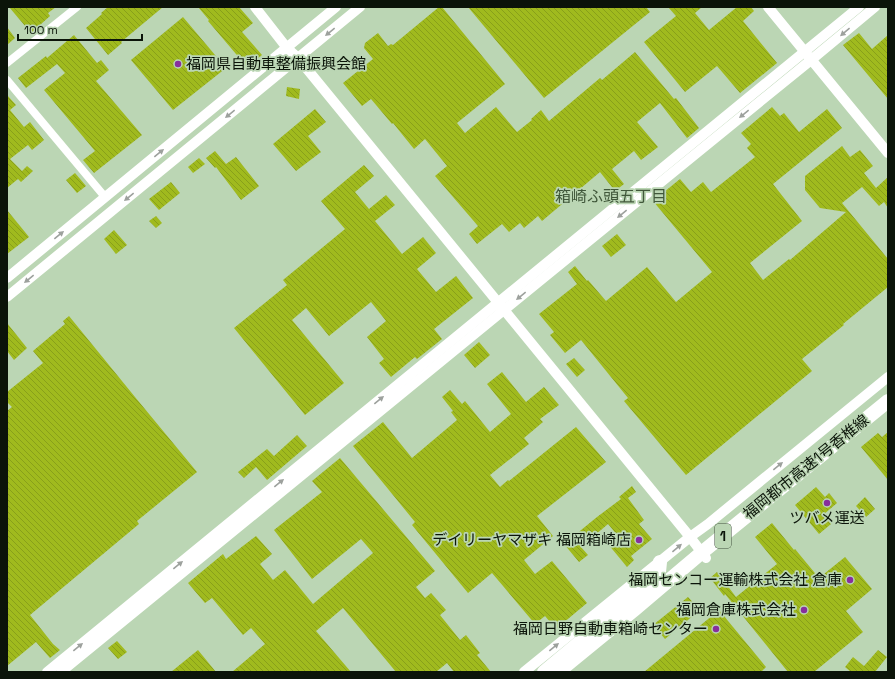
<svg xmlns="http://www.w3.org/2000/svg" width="895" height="679" font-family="'Space Grotesk','Noto Sans JP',sans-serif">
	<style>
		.building { fill: url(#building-back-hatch) }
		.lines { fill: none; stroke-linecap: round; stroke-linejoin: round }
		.minor { stroke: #fff; stroke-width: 8 }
		.tertiary { stroke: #fff; stroke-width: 10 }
		.motorway { stroke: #fff; stroke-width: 14 }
		.oneway { fill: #9da19d }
		.poi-dot { fill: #872f9c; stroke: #bbd6b4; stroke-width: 1.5 }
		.labels { text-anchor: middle; stroke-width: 3.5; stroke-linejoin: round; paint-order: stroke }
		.shield { fill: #bbd6b4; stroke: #404e3c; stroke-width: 1 }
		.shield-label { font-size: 14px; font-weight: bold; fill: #0b1409 }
		.poi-label { font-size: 15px; fill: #0b1409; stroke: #bbd6b4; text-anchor: end }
		.street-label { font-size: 15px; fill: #0b1409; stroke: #bbd6b4 }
		.neighbourhood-label { font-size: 16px; fill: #41583b; stroke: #bbd6b4 }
	</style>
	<defs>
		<pattern id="building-back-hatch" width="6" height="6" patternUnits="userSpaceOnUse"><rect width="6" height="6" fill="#a0ba1e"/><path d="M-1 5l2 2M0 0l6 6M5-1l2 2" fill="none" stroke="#889f1a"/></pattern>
	</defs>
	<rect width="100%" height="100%" fill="#bbd6b4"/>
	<g class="building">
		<polygon points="9,7 56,7 48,13 50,16 31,33"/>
		<polygon points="108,7 163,7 121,42 122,43 108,55 86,28 102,14 101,13"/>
		<polygon points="198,7 239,7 253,23 242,32 262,55 247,67 208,21 209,20"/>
		<polygon points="439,7 442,7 505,84 457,123 465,133 496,107 517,132 532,120 531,119 541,110 549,121 600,78 602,80 635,52 674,99 676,98 699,128 687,138 660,103 637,122 658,147 641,160 634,151 612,169 624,184 615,191 600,172 542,221 538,216 524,228 520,223 509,232 502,224 477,244 469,234 478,226 435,176 447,166 425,139 414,149 393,123 392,124 371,99 362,106 343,83 373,59 364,48 365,43 378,33 388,46 391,44 393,45"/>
		<polygon points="468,7 646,7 650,12 544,98"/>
		<polygon points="668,7 702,7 695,13 709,30 737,7 751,7 754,11 743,21 777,63 740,93 717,66 685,92 644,42 676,16"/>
		<polygon points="183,17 226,68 173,110 131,60"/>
		<polygon points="7,27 15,38 7,45"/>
		<polygon points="859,33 872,49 888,35 888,99 843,45"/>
		<polygon points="74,35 97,63 101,60 109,70 96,81 142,135 94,173 83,160 95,151 44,90 65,73 57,64 26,88 18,78 46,56 47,58"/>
		<polygon points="287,87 300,89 299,99 286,96"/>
		<polygon points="7,95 16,105 10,110 24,127 30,122 44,140 32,150 28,145 10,159 22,171 27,166 33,171 21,182 18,179 7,188"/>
		<polygon points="772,107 780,116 784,113 799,132 827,109 842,128 773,184 802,221 750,263 763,280 789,259 790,260 846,212 820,208 805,190 805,176 842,146 850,157 860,150 873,166 864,173 876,188 888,177 888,208 884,202 879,206 862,187 842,203 888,259 888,287 843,324 844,325 802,359 812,371 686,475 624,401 628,398 581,340 565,353 550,335 554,332 539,314 577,284 568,272 575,266 587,281 588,280 606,301 647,267 676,302 712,272 653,201 680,179 691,192 703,182 711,192 755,157 747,148 751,144 741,133"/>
		<polygon points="315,109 326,122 308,136 321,152 296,171 273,144"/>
		<polygon points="215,151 226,164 236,157 259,186 241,200 216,167 215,168 206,158"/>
		<polygon points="199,158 205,164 193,173 188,167"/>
		<polygon points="364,165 374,176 355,192 369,209 386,195 395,205 375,221 402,254 423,237 436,253 417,269 436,292 456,276 473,298 434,329 442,339 417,359 415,357 391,377 379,363 384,359 367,337 386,321 371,302 329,336 306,308 292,320 344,383 305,415 234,328 287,285 283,280 345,229 321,201"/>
		<polygon points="75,173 86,186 77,193 66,180"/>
		<polygon points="171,182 180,193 159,210 149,199"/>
		<polygon points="7,210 29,237 7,254"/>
		<polygon points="156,216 162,223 156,228 149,221"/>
		<polygon points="114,230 127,245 116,254 104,239"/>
		<polygon points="617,234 626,245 611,257 602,246"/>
		<polygon points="69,316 135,397 197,472 137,521 139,524 30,615 53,644 60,650 50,658 36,642 7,666 7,411 12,407 7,402 7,392 43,363 33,351 65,324 63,321"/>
		<polygon points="7,323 27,348 14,360 7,351"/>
		<polygon points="479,342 490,355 475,368 464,355"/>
		<polygon points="574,358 585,370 577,377 566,364"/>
		<polygon points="502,372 526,402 544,387 559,405 540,419 543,422 524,438 529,444 490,475 500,487 508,480 509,481 576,427 606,462 537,516 553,536 524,560 535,574 552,561 587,603 556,629 545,616 535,624 492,573 468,593 412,525 415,522 353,446 383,422 412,458 457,420 451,412 453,411 442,397 450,390 462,404 465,401 490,432 511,414 487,384"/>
		<polygon points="888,432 888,480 861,447 878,433 882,437"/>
		<polygon points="297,435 307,446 267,480 256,467 244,478 238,472 267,449 274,456"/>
		<polygon points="340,458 435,571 416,587 425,598 431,593 446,610 440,615 460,640 466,635 480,653 477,655 491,672 454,672 447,663 436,672 396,672 343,608 316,631 351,672 232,672 265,644 251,628 243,635 212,598 205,603 188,583 223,554 226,559 256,536 272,554 260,564 273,580 285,570 313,604 373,553 361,539 312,579 274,530 322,492 312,481"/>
		<polygon points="632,486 636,492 628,498 644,520 639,524 652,539 631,556 634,560 627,567 608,544 618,536 608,524 581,547 588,555 579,562 564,544 597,517 621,499 619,497"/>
		<polygon points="816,487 825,497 829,493 837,503 823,515 831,524 819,534 795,505"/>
		<polygon points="865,497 875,509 866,517 856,506"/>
		<polygon points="772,523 794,550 795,549 819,578 845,557 872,589 846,611 863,632 814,672 788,672 725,594 724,596 710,578 717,572 736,597 777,564 755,537"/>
		<polygon points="688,597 700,610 665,639 653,625"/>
		<polygon points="719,610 766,667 761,672 644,672"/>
		<polygon points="117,641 127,652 118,659 108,648"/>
		<polygon points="198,650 216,672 171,672"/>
		<polygon points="878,650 887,657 875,672 851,672 845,667 853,657 864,666"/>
	</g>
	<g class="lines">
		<g class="minor">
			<polyline points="7,63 77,7"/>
			<polyline points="7,80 105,197"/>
		</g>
		<g class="tertiary">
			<polyline points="255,7 287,48 298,58 690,537 706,558"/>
			<polyline points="768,7 888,153"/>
			<polyline points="7,278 336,7"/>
			<polyline points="7,297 360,7"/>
			<polyline points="47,672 859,7"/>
			<polyline points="61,672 504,310 811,60 875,7"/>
			<polyline points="524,672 690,537 708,524 888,377"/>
		</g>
		<g class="motorway">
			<polyline points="544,672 593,631 659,572 660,562"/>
			<polyline points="558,672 635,609 700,554 888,401"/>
		</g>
	</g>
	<defs><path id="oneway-solid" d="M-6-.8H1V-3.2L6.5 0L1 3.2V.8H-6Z"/></defs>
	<g class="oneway">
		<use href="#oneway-solid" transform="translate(330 32) rotate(141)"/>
		<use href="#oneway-solid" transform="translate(845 32) rotate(140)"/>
		<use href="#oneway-solid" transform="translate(230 114) rotate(141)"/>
		<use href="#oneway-solid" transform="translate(744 114) rotate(141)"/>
		<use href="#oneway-solid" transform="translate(159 153) rotate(-39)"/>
		<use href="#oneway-solid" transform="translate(129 197) rotate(141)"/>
		<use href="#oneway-solid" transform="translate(622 214) rotate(141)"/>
		<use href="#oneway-solid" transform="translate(59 235) rotate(-39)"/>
		<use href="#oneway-solid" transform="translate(29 279) rotate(141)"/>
		<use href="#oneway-solid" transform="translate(521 296) rotate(141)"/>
		<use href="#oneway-solid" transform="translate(379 400) rotate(-39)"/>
		<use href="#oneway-solid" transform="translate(778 466) rotate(-39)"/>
		<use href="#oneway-solid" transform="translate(279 483) rotate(-39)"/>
		<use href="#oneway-solid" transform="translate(677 548) rotate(-40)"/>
		<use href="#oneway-solid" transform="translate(178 565) rotate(-39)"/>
		<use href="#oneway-solid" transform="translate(78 647) rotate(-39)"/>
		<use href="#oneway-solid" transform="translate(554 647) rotate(-39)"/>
	</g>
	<g class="poi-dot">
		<circle cx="178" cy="64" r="4"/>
		<circle cx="827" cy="503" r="4"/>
		<circle cx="639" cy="540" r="4"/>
		<circle cx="850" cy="580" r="4"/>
		<circle cx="804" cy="610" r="4"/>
		<circle cx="716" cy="629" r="4"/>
	</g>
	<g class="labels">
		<rect class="shield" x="715" y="524" width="16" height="24" rx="3"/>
		<g class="shield-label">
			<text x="723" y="541">1</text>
		</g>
		<g class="poi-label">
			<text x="186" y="69" text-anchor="start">福岡県自動車整備振興会館</text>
			<text x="827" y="523" text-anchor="middle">ツバメ運送</text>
			<text x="631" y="545">デイリーヤマザキ 福岡箱崎店</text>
			<text x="842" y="585">福岡センコー運輸株式会社 倉庫</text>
			<text x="796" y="615">福岡倉庫株式会社</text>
			<text x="708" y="634">福岡日野自動車箱崎センター</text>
		</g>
		<g class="street-label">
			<text transform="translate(806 467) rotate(-39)" y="5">福岡都市高速1号香椎線</text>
		</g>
		<g class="neighbourhood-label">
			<text x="611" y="202">箱崎ふ頭五丁目</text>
		</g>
	</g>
	<rect width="895" height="679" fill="none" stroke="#0b1409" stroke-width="16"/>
	<path d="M18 34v6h124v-6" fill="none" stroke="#0b1409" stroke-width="2"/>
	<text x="24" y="34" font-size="12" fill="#0b1409" stroke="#bbd6b4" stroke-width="3" paint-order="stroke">100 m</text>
</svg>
